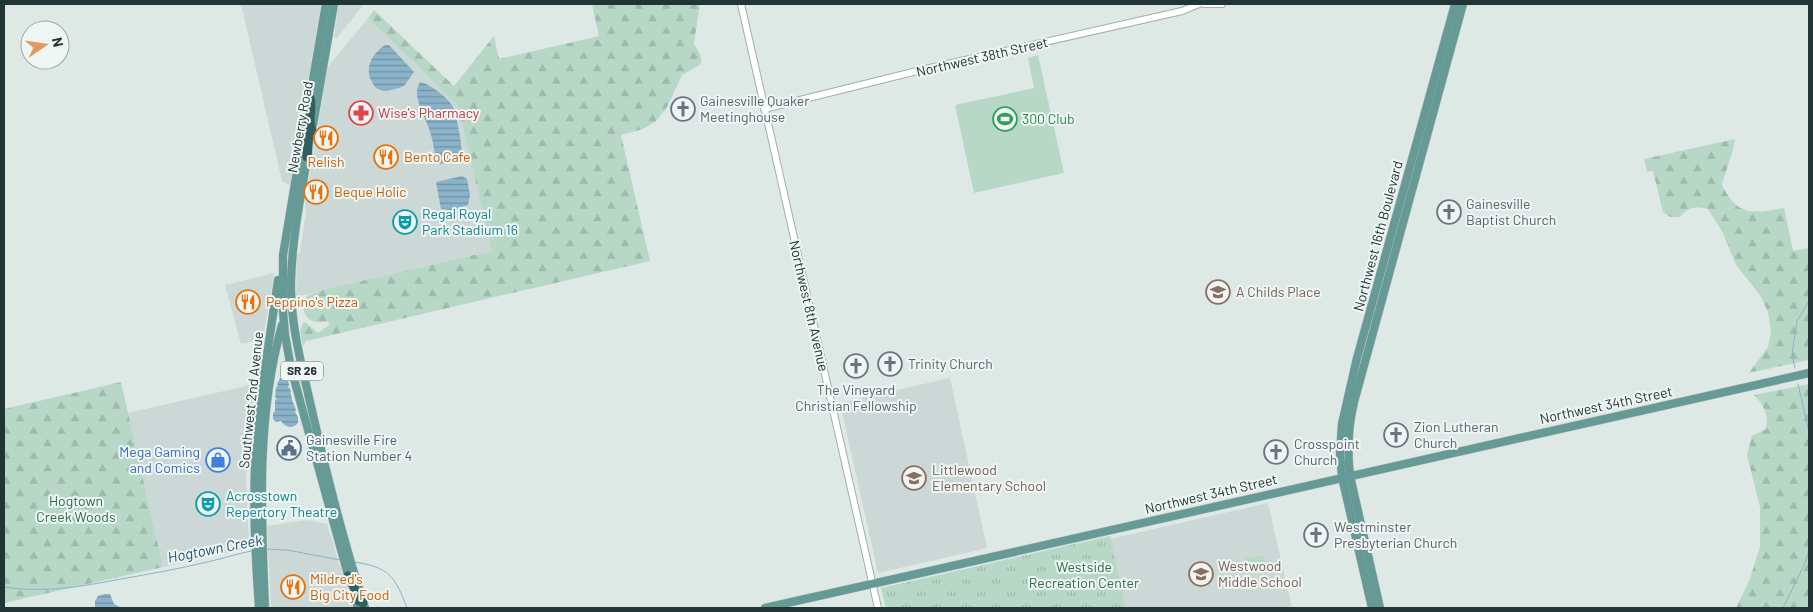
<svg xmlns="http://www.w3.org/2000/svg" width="1813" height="612" font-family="Barlow,sans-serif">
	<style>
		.built { fill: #ccd8d5 }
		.grass { fill: url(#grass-tufts) }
		.forest { fill: url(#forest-firs) }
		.pitch { fill: #b8d8c7 }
		.water { fill: url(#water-rules) }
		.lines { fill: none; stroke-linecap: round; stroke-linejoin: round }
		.stream { stroke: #8ab3c9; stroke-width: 1 }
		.minor-casing { stroke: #a2afac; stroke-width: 8 }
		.major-casing { stroke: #bcc3c2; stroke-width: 9 }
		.highway-casing { stroke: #bcc3c2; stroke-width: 11 }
		.minor { stroke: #fff; stroke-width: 6 }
		.major { stroke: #669a96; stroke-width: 8 }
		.highway { stroke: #305f5e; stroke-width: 9 }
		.labels { text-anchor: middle; stroke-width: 4; stroke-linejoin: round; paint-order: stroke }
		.shield { fill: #eef5f3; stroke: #5e6f6d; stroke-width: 1 }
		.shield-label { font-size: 12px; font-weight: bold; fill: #213634 }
		.street-label { font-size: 14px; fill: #213634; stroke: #eef5f3 }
		.worship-label { font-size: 14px; fill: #5b616d; stroke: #eef5f3; text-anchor: start }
		.health-label { font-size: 14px; fill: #be3a42; stroke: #eef5f3; text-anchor: start }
		.leisure-label { font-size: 14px; fill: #27864d; stroke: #eef5f3; text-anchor: start }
		.food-label { font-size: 14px; fill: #c56008; stroke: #eef5f3; text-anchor: start }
		.culture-label { font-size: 14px; fill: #0d838f; stroke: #eef5f3; text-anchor: start }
		.education-label { font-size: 14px; fill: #785e54; stroke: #eef5f3; text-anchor: start }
		.service-label { font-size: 14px; fill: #4e5e75; stroke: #eef5f3; text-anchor: start }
		.shop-label { font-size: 14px; fill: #366cbe; stroke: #eef5f3; text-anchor: end }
		.park-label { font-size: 14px; fill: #2f6950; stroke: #eef5f3 }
		.water-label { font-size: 15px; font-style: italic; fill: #22516b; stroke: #eef5f3 }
	</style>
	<defs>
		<pattern id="grass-tufts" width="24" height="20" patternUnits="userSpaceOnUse" patternTransform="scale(1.25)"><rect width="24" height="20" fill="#b8d8c7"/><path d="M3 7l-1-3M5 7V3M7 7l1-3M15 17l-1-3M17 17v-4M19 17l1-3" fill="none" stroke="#9ebaac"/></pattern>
		<pattern id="forest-firs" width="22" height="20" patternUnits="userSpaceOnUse" patternTransform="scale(1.25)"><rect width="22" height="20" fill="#b8d8c7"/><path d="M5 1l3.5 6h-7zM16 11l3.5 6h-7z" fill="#9ebaac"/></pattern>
		<pattern id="water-rules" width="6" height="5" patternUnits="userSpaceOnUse" patternTransform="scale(1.25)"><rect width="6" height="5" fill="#8ab3c9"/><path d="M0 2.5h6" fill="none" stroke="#7092a4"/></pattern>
	</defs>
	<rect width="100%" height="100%" fill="#dee8e5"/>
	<g class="built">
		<polygon points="241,4 321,4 290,185 282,181"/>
		<polygon points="339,4 364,4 337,38 334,37"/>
		<polygon points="368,18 458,106 492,251 296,297 297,253 300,253 306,211 305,205 328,67"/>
		<polygon points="274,273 263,339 241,344 225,285"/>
		<polygon points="950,378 987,548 878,573 840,403"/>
		<polygon points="255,384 246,477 249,548 163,567 128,413"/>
		<polygon points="1268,503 1292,608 1126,608 1110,539"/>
		<polygon points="308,520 327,524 353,608 271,608 267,526"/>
	</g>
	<polygon class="grass" points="1110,536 1126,608 886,608 881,588"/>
	<g class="forest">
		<path d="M592,4H700L694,43C697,51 703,55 701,64L682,75L666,109L655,122L643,129L621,135L650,261L306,341L303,346L300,331L303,323L305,322L318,333L329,325V322C324,321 320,322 316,322C303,320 300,305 307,296L323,290L492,251L458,106L368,18L374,10L454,86L494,36L499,59L599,36Z"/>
		<path d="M1735,139C1733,155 1726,168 1722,185C1737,216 1752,214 1784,208L1793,251L1809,248V360L1749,373L1768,347L1771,332L1768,312L1760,295L1736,265L1723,233L1708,209C1695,206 1688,207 1680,217H1670L1663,212L1653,171L1647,172L1644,159Z"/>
		<polygon points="121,382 163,567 4,603 4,409"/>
		<path d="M1809,384V608H1736L1750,579L1760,546V507L1747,455L1752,436L1766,429C1769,415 1764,405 1754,395Z"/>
	</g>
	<g class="pitch">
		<polygon points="1038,55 1064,173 974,193 955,105 1034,88 1028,58"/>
		<polygon points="1263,555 1266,569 1247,573 1244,559"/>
	</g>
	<g class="water">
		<path d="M385,45H389L414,72L404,86C398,88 388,92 381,90C376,89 374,86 372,82C364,68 372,54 385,45Z"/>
		<path d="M420,82C430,84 446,96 452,105C456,113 464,150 461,159L441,164L436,162C434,153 434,144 431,135C428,120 410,97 420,82Z"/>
		<polygon points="462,176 467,179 470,195 468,205 452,210 441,209 436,182"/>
		<path d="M280,378H284L288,381L289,385L288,388H290L292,400L296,410L295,412L298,417V423C292,430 285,427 281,421L276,422L273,419V413L275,411V400L277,399L275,397L276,387L278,386L277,384Z"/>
		<polygon points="104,594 110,594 114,604 122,608 95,608 95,601 98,596"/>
	</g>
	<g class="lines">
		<g class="stream">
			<polyline points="1795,368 1792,354 1797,321 1809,301"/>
			<polyline points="1798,384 1809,432"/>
			<polyline points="265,549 287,550 340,560"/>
			<path d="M354,562C389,567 395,576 407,608"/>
			<path d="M4,587C47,593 78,587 121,579C150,574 178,569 207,562C222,559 236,554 251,551"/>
			<polyline points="1783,608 1806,561 1809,549"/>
		</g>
		<g class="minor-casing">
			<g id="minor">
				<polyline points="741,4 878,608"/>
				<polyline points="1204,4 1222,4"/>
				<polyline points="764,109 921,70 1182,11 1199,4"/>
			</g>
		</g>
		<g class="major-casing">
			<g id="major">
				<polyline points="309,103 326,4"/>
				<polyline points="305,124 283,255 283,311 285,335 291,368 350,582"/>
				<polyline points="313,125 334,4"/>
				<path d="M308,153C301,195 292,238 291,281C290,326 303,370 313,415C328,480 344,544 365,608"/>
				<polyline points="354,595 358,608"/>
				<path d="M259,608C255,550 252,492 257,434C262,382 271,331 278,280"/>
				<path d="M265,608C261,513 256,417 282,325"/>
				<polyline points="765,608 1809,373"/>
				<polyline points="1372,608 1342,477 1340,453 1342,424 1357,358 1455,4"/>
				<path d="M1380,608L1350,476C1347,450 1348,427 1354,402L1463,4"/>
			</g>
		</g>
		<g class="highway-casing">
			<g id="highway">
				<path d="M310,98C313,109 307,120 312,131"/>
				<polyline points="305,126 309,133 307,157"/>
				<polyline points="348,576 354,587 359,601 363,603"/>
			</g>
		</g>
		<use href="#minor" class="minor"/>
		<use href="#major" class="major"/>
		<use href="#highway" class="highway"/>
	</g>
	<defs>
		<g id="church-ring" transform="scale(1.25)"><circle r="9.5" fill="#eef5f3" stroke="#6b7280" stroke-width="1.5"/><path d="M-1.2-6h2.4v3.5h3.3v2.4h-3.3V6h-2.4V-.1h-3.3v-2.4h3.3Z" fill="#6b7280"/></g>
		<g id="pharmacy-ring" transform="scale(1.25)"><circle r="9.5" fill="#eef5f3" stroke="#e0444e" stroke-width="1.5"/><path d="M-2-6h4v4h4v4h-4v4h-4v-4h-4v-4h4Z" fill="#e0444e"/></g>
		<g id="stadium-ring" transform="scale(1.25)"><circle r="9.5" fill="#eef5f3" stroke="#2e9e5b" stroke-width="1.5"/><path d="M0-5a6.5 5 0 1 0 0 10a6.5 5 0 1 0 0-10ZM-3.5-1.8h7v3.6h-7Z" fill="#2e9e5b"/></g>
		<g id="restaurant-ring" transform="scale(1.25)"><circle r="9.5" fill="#eef5f3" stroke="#e8710a" stroke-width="1.5"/><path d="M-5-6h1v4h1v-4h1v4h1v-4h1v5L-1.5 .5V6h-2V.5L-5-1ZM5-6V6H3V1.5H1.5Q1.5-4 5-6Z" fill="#e8710a"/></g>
		<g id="theatre-ring" transform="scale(1.25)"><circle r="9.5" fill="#eef5f3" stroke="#0f9aa8" stroke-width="1.5"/><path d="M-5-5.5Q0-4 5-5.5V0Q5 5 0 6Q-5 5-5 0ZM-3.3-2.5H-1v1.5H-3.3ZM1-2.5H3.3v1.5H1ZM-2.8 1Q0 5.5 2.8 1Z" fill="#0f9aa8"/></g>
		<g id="school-ring" transform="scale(1.25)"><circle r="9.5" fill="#eef5f3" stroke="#8d6e63" stroke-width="1.5"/><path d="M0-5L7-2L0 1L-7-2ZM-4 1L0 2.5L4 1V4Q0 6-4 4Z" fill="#8d6e63"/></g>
		<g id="civic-ring" transform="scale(1.25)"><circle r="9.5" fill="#eef5f3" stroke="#5c6f8a" stroke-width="1.5"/><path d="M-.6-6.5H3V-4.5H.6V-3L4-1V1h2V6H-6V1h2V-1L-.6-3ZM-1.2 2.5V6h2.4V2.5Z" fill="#5c6f8a"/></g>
		<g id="shop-ring" transform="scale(1.25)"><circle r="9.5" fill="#eef5f3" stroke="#3f7fe0" stroke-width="1.5"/><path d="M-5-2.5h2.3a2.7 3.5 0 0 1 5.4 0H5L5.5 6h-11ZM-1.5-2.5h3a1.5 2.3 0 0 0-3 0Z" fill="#3f7fe0"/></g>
	</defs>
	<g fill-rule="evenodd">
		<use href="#church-ring" x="683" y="109"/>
		<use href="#pharmacy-ring" x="361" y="113"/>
		<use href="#stadium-ring" x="1005" y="119"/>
		<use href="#restaurant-ring" x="326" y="138"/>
		<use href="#restaurant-ring" x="386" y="157"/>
		<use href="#restaurant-ring" x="316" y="192"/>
		<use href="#church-ring" x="1449" y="212"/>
		<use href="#theatre-ring" x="405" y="222"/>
		<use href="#school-ring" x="1218" y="292"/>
		<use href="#restaurant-ring" x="248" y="302"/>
		<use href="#church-ring" x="890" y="364"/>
		<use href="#church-ring" x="856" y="366"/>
		<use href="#church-ring" x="1396" y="435"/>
		<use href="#civic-ring" x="289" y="448"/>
		<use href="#church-ring" x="1276" y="452"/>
		<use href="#shop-ring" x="218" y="460"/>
		<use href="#school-ring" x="914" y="478"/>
		<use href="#theatre-ring" x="208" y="504"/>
		<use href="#church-ring" x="1316" y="535"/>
		<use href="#school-ring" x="1201" y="574"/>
		<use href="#restaurant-ring" x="293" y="587"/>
	</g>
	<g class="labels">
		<rect class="shield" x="281" y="361.5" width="42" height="19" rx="4"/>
		<g class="shield-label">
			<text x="302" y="375">SR 26</text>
		</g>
		<g class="street-label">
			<text transform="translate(982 57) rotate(-13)" y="5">Northwest 38th Street</text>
			<text transform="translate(300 127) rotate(-80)" y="5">Newberry Road</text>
			<text transform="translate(1378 236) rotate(-75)" y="5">Northwest 16th Boulevard</text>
			<text transform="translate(809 306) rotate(77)" y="5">Northwest 8th Avenue</text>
			<text transform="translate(251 400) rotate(-84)" y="5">Southwest 2nd Avenue</text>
			<text transform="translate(1606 405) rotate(-12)" y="5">Northwest 34th Street</text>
			<text transform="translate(1211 494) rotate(-13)" y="5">Northwest 34th Street</text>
		</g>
		<g class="worship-label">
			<text x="700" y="106">Gainesville Quaker<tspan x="700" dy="16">Meetinghouse</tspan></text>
			<text x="1466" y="209">Gainesville<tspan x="1466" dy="16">Baptist Church</tspan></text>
			<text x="908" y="369">Trinity Church</text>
			<text x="856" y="395" text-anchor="middle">The Vineyard<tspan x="856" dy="16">Christian Fellowship</tspan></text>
			<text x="1414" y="432">Zion Lutheran<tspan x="1414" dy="16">Church</tspan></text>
			<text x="1294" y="449">Crosspoint<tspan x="1294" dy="16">Church</tspan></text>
			<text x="1334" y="532">Westminster<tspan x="1334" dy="16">Presbyterian Church</tspan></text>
		</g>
		<g class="health-label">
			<text x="378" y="118">Wise's Pharmacy</text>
		</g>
		<g class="leisure-label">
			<text x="1022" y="124">300 Club</text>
		</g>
		<g class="food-label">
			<text x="404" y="162">Bento Cafe</text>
			<text x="326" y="167" text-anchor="middle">Relish</text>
			<text x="334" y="197">Beque Holic</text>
			<text x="266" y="307">Peppino's Pizza</text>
			<text x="310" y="584">Mildred's<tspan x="310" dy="16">Big City Food</tspan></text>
		</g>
		<g class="culture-label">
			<text x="422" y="219">Regal Royal<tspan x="422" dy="16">Park Stadium 16</tspan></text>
			<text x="226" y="501">Acrosstown<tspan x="226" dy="16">Repertory Theatre</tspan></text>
		</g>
		<g class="education-label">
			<text x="1236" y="297">A Childs Place</text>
			<text x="932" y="475">Littlewood<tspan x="932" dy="16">Elementary School</tspan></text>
			<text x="1218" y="571">Westwood<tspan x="1218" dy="16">Middle School</tspan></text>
		</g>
		<g class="service-label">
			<text x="306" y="445">Gainesville Fire<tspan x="306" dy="16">Station Number 4</tspan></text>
		</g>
		<g class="shop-label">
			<text x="200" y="457">Mega Gaming<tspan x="200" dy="16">and Comics</tspan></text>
		</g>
		<g class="park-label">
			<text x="76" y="506">Hogtown<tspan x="76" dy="16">Creek Woods</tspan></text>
			<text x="1084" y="572">Westside<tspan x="1084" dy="16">Recreation Center</tspan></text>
		</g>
		<g class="water-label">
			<text transform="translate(215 549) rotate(-11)" y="5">Hogtown Creek</text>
		</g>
	</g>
	<rect width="1813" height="612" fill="none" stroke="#213634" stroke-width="10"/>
	<g transform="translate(45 45) rotate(77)"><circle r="24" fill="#eef5f3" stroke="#9ca9a7"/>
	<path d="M0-4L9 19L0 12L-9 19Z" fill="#e49960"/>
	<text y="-8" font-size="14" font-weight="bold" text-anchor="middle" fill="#213634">N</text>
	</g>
</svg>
